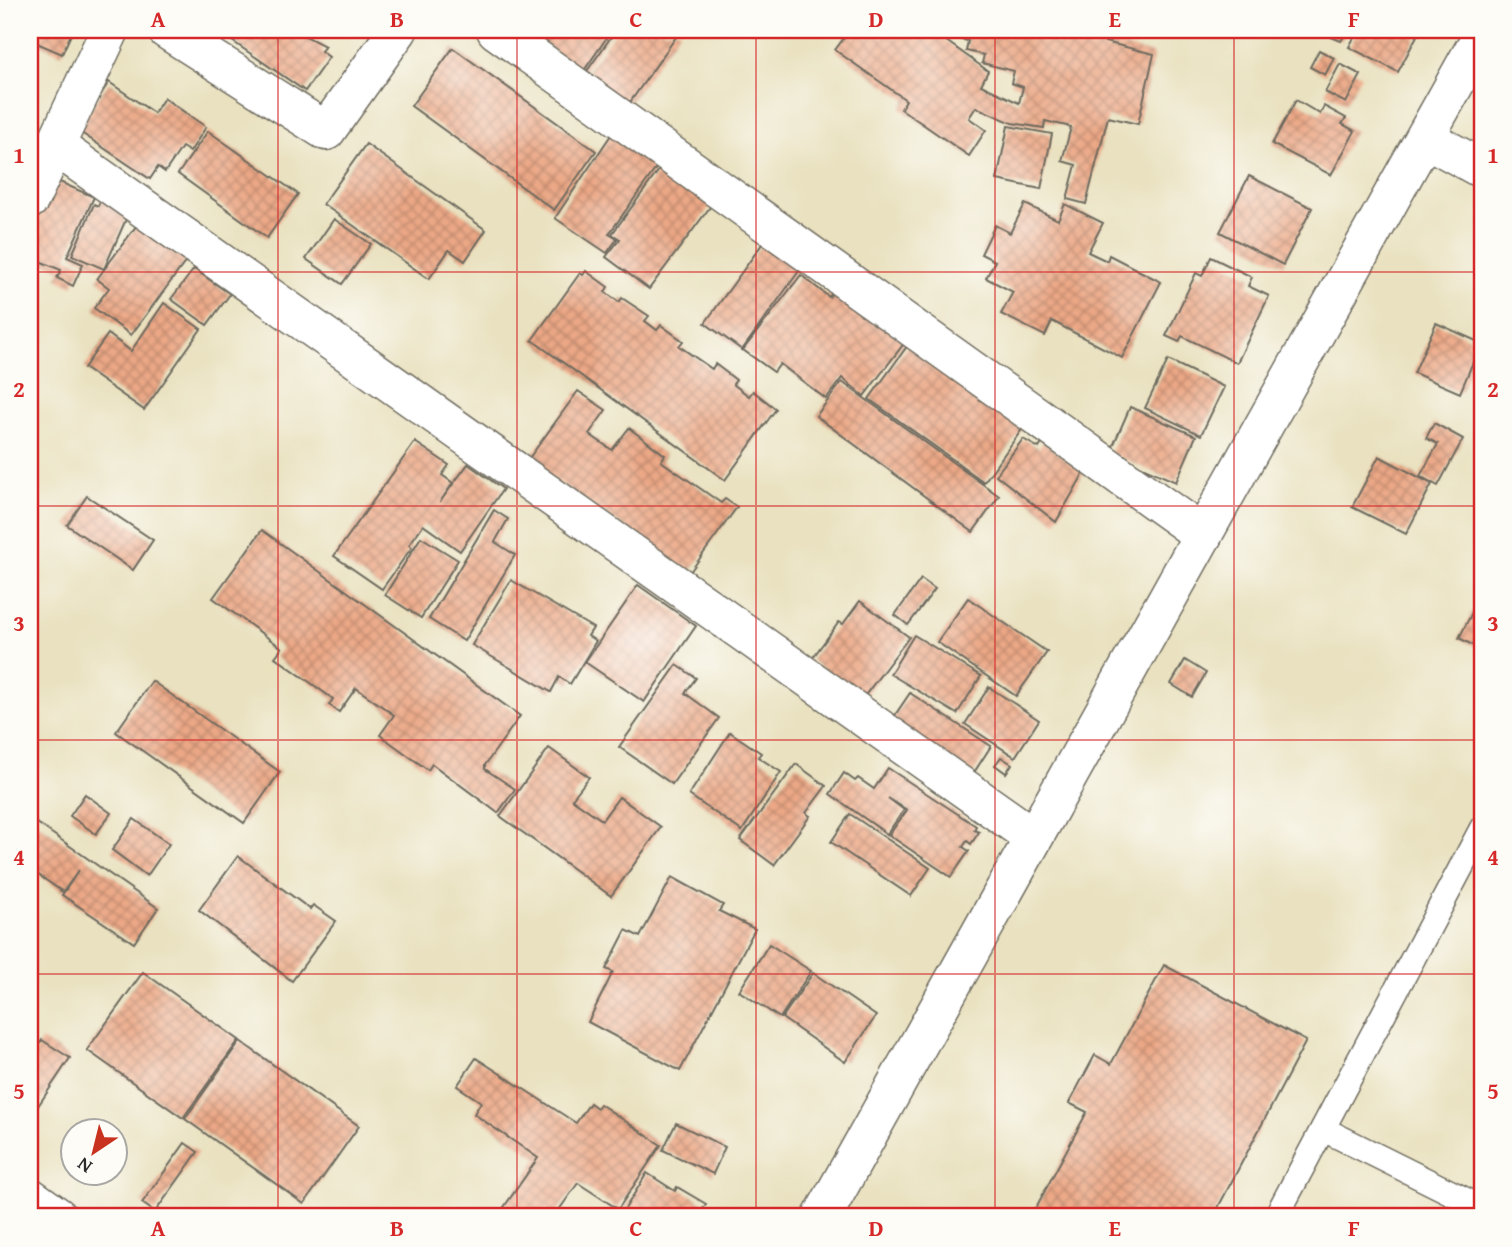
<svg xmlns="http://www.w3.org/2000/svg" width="1512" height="1247" font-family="'Gentium Book Plus',serif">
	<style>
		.building { fill: url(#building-cross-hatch) }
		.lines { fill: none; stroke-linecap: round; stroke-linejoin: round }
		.service-casing { stroke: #6e6b5f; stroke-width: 27 }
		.minor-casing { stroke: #6e6b5f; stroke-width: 41 }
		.tertiary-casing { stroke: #6e6b5f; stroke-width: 41 }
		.service { stroke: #fff; stroke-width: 24 }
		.minor { stroke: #fff; stroke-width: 38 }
		.tertiary { stroke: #fff; stroke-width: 38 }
		.grid { fill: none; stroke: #d62828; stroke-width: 2; stroke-opacity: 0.55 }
		.neatline { fill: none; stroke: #d62828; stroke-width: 2.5 }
		.grid-label { font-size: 23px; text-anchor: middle; font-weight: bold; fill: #d62828 }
	</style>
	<defs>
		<pattern id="building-cross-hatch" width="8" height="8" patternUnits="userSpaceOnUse" patternTransform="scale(1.75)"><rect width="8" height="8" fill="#eca886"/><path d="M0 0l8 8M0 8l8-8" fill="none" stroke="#bf896e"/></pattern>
	</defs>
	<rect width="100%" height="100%" fill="#fdfcf7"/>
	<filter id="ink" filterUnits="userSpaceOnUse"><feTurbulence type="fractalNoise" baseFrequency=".0143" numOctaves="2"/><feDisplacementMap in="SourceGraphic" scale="14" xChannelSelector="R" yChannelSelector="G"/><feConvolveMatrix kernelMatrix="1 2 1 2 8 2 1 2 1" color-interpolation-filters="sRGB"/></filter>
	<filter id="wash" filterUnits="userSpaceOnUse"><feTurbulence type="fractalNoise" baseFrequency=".00686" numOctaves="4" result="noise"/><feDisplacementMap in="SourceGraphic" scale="28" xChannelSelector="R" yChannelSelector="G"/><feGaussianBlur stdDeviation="1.57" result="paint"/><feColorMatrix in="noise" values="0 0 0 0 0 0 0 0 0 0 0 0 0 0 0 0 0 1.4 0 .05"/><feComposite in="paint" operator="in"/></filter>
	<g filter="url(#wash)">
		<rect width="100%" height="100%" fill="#e9e1bf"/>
		<g id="blocks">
			<g class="building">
				<polygon points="30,30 73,30 62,54 30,40"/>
				<polygon points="216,30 294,30 325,46 321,51 329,57 305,91"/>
				<polygon points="541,30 612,30 583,72 535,38"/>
				<polygon points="616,30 681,30 628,105 591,80 594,76 587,71"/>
				<polygon points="850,30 931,30 988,71 981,85 1019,103 1023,87 1011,83 1014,71 982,63 984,55 966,51 968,41 958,39 960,30 1108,30 1105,42 1154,54 1138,124 1108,117 1086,204 1067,199 1076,165 1062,161 1071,127 1045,121 1044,128 1012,123 976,107 969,118 986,130 969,156 901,109 906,100 835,50"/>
				<polygon points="1329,30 1348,30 1341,41 1331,37"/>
				<polygon points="1358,30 1420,30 1398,72 1349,47"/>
				<polygon points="453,48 596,151 554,210 411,106"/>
				<polygon points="1319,50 1334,58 1325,75 1310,67"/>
				<polygon points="1340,64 1361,75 1346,103 1325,92"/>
				<polygon points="109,82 154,113 164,98 206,127 190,152 182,147 165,172 158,167 150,179 77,130"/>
				<polygon points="1296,100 1320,114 1324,106 1346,118 1342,124 1355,131 1331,175 1272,144"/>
				<polygon points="1008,126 1052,134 1041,189 997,180"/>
				<polygon points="208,131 298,194 267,238 178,174"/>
				<polygon points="613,132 659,164 609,234 617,239 607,253 555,218"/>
				<polygon points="366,144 486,230 465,261 449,250 429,279 323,204"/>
				<polygon points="662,166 713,203 649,289 606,257 620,239 612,234"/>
				<polygon points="1249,176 1312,208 1283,265 1220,232"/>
				<polygon points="55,180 94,197 67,257 83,264 73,286 57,278 61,270 30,257 30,235"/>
				<polygon points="101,199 127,217 104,269 72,255 94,204 98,206"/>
				<polygon points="1025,204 1058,220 1065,204 1103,223 1088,252 1107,261 1109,255 1161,282 1122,358 1052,321 1045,336 1001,314 1013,292 986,278 995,261 981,254 995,225 1010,233"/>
				<polygon points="334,219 371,244 342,284 306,259"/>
				<polygon points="137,225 186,261 131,335 94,308 109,288 97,279"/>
				<polygon points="765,240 802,267 742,350 705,323"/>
				<polygon points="1211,257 1252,277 1248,286 1269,296 1237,363 1182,336 1179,342 1166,336 1196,273 1202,276"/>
				<polygon points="194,269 230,294 207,325 171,299"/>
				<polygon points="586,271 608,287 605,292 619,302 622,298 649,316 645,321 657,330 661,325 683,341 679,346 712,369 715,364 736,380 733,384 749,396 753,391 776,409 725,480 532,340 580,273 583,275"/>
				<polygon points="801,275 829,297 835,289 905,342 864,396 842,378 826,399 780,364 774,372 743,350"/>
				<polygon points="164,303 201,329 144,410 84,368 108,334 131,351"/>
				<polygon points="1436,323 1481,343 1460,393 1414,373"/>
				<polygon points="908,345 1023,428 984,482 869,399"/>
				<polygon points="1168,360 1224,387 1201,435 1145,408"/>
				<polygon points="842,382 999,496 973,532 816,416"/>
				<polygon points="578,391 606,410 589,434 612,450 629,428 665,455 661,461 721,503 725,499 737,507 690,572 527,461"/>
				<polygon points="1130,407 1196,436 1176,482 1110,453"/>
				<polygon points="1434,423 1463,439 1438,486 1420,476 1438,444 1426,438"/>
				<polygon points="1023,439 1039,448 1043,442 1084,473 1056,522 996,475"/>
				<polygon points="415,442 449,465 442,475 453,483 440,502 468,464 503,489 460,551 423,525 409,545 412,547 382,589 334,556"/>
				<polygon points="1379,456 1432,484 1406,534 1352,507"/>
				<polygon points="87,496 153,540 133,570 67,525"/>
				<polygon points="494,510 508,519 495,542 515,555 464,641 429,619"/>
				<polygon points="262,530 520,716 485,765 485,769 515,789 498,813 432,764 428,770 380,735 394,715 356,688 339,712 329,705 333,699 275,657 282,648 213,598"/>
				<polygon points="421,537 458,560 421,618 385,595"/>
				<polygon points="921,579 935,589 908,625 895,615"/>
				<polygon points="511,580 593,628 588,636 596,641 570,684 559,677 551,692 472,645"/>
				<polygon points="638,585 696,626 644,702 585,662"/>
				<polygon points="1482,593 1482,650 1459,638"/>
				<polygon points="968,598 1047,652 1016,696 937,642"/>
				<polygon points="860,601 909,637 863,698 811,660 839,622 843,624"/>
				<polygon points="914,635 981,676 957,714 890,674"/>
				<polygon points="1185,660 1206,673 1192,697 1171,684"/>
				<polygon points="677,665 696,678 685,693 719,718 672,784 619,747"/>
				<polygon points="152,681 280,772 244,823 116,732"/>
				<polygon points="989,687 1039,720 1015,757 965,724"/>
				<polygon points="910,693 991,746 973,774 891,721"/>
				<polygon points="730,732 761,753 758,757 781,772 742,831 689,795"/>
				<polygon points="549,748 589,777 572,799 602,820 619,797 661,827 611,896 500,816"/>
				<polygon points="1001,757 1012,764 1006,773 995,765"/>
				<polygon points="796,764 826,786 806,813 810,816 774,865 740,840"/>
				<polygon points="888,768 976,826 974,830 979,832 971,844 967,841 963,847 969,851 951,877 889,835 907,810 888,798 904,810 887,834 830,794 844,773 855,781 858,778 874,789"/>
				<polygon points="85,794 111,813 96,834 70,816"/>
				<polygon points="850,814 930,868 911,896 831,842"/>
				<polygon points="30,818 158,908 134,943 62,895 79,870 63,892 30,869"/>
				<polygon points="134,819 169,844 147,876 112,850"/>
				<polygon points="238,856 310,909 313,905 336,921 292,981 199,910"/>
				<polygon points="672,877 723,905 719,911 755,929 680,1071 588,1022 613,972 606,969 626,930 640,937"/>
				<polygon points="769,944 811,971 780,1018 739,991"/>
				<polygon points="1164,965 1306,1041 1213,1217 1040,1217 1033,1213 1087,1112 1069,1103 1095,1055 1111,1064"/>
				<polygon points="143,972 239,1040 183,1118 87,1050"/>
				<polygon points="813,973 876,1016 845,1062 782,1018"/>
				<polygon points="42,1040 70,1058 30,1118 30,1047 35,1050"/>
				<polygon points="240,1041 359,1126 304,1204 185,1119"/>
				<polygon points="476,1058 576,1123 590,1103 597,1108 600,1104 661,1145 618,1209 578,1183 554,1217 518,1217 504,1207 538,1158 474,1114 481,1102 457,1086"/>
				<polygon points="676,1123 725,1147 713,1174 663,1150"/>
				<polygon points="185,1143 198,1152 155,1212 142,1203"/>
				<polygon points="647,1173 675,1191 677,1187 706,1204 698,1217 620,1217"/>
			</g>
		</g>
	</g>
	<g filter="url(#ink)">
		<use href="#blocks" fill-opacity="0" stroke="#6e6b5f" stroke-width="2"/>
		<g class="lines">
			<g class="service-casing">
				<g id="service">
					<polyline points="1323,1129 1482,1208"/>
					<polyline points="1276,1217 1482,828"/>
				</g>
			</g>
			<g class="minor-casing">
				<g id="minor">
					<polyline points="167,30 326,131 398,30"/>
					<polyline points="496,30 1203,535"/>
					<polyline points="1427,139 1482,169"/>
					<polyline points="57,147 1033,837"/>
					<polyline points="30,199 110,30"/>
					<polyline points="30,1197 58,1217"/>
				</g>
			</g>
			<g class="tertiary-casing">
				<polyline id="tertiary" points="822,1217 1482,35"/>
			</g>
			<use href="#service" class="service"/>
			<use href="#minor" class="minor"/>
			<use href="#tertiary" class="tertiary"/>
		</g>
	</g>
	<path class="grid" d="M278,30V1217M517,30V1217M756,30V1217M995,30V1217M1234,30V1217M30,272H1482M30,506H1482M30,740H1482M30,974H1482"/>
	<rect width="1512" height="1247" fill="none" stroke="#fdfcf7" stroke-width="77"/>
	<g transform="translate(94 1152) rotate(215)"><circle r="33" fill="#fdfcf7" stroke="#a9a8a5" stroke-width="2"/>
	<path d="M0-5L12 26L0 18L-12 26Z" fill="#c8321e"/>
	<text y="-10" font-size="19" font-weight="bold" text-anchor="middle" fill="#2b2b2b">N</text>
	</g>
	<rect x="38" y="38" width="1436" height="1170" class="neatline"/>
	<g class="grid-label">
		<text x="158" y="27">A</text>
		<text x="397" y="27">B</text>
		<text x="636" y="27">C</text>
		<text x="876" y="27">D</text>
		<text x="1115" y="27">E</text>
		<text x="1354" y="27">F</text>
		<text x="19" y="163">1</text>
		<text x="1493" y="163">1</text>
		<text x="19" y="397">2</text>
		<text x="1493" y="397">2</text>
		<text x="19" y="631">3</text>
		<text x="1493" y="631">3</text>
		<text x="19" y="865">4</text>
		<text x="1493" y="865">4</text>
		<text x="19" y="1099">5</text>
		<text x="1493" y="1099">5</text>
		<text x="158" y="1236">A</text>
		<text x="397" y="1236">B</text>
		<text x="636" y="1236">C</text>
		<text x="876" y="1236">D</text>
		<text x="1115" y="1236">E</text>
		<text x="1354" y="1236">F</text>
	</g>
</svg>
